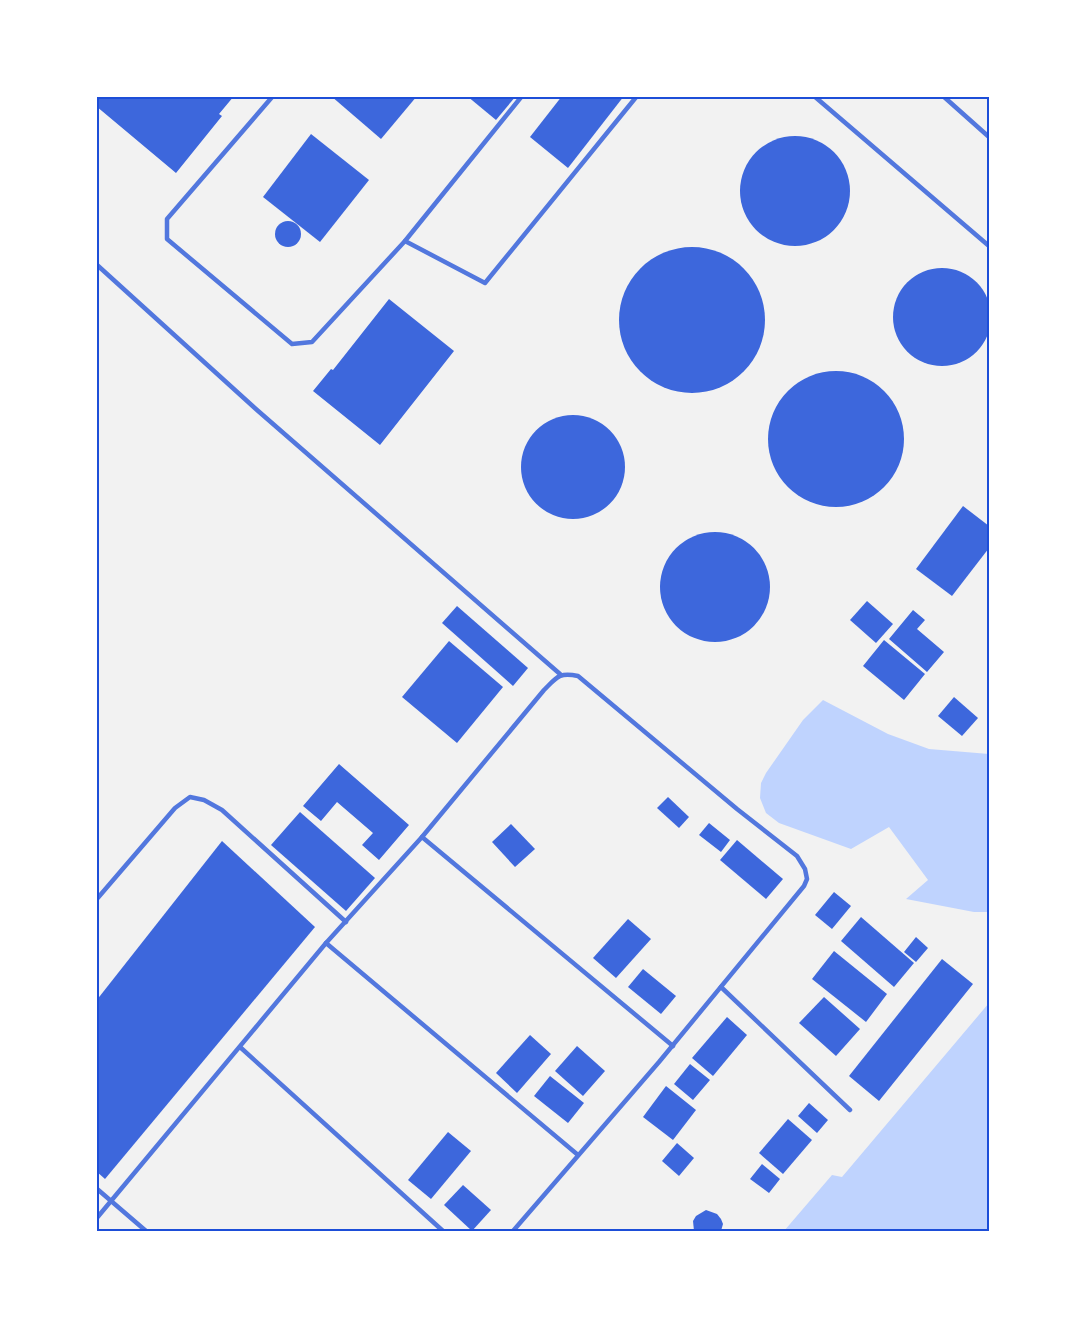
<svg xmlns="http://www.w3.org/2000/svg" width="1085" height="1327" font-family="'Archivo Narrow',sans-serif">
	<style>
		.water { fill: #bfd3fe }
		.building { fill: #3d67dc }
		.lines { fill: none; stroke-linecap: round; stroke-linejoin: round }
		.service { stroke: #5277de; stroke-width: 4.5 }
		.neatline { fill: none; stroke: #1d4ed8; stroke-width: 2 }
	</style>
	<rect width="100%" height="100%" fill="#f2f2f2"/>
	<g class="water">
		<polygon points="823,700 888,734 929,749 989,754 989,912 974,912 906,899 928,880 889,827 851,849 779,823 766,813 760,798 761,783 766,773 803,720"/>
		<polygon points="989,1003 989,1231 784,1231 832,1175 842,1177"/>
	</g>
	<g class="building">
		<polygon points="96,96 234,96 219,114 222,116 176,173 96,106"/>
		<polygon points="331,96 417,96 381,139"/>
		<polygon points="467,96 516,96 496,120"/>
		<polygon points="562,96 624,96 568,168 530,137"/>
		<polygon points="311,134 369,180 320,242 263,197"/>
		<circle cx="795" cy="191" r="55"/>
		<circle cx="288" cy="234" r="13"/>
		<circle cx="692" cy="320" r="73"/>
		<circle cx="942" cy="317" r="49"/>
		<polygon points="389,299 454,351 380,445 313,391 331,369 333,370"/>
		<circle cx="836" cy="439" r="68"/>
		<circle cx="573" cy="467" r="52"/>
		<polygon points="963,506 989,526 989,548 952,596 916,569"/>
		<circle cx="715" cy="587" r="55"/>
		<polygon points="867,601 893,624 876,643 850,620"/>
		<polygon points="457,606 528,668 513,686 442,623"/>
		<polygon points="913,610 925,620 917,629 944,652 927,672 889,639"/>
		<polygon points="884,640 925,674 904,700 863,666"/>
		<polygon points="449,641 503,687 457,743 402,697"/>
		<polygon points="954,697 978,718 962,736 938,716"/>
		<polygon points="339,764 409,825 379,860 362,845 373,833 337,802 321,821 303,806"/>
		<polygon points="668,797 689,817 679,828 657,808"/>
		<polygon points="300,812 375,878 346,911 271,845"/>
		<polygon points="709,823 730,840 721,852 699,835"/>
		<polygon points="511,824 535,849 515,867 492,842"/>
		<polygon points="737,840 783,879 766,899 720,860"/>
		<polygon points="222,841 315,927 105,1179 96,1171 96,1001"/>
		<polygon points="834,892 851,906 832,929 815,915"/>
		<polygon points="861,917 914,963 894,987 841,941"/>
		<polygon points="628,919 651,939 616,978 593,958"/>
		<polygon points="916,937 928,948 916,962 904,952"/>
		<polygon points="834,951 887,994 866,1022 812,979"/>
		<polygon points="942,959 973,984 879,1101 849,1076"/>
		<polygon points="643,969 676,996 661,1014 628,987"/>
		<polygon points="824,997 860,1029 836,1056 799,1023"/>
		<polygon points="727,1017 747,1035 713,1076 692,1058"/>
		<polygon points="530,1035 551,1054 517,1093 496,1073"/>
		<polygon points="577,1046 605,1071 583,1096 555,1071"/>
		<polygon points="690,1064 710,1080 693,1100 674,1084"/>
		<polygon points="550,1076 584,1103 568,1123 534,1096"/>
		<polygon points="666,1086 696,1110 673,1140 643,1117"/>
		<polygon points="809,1103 828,1120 817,1133 798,1116"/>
		<polygon points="788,1119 812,1140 783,1174 759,1153"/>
		<polygon points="448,1132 471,1151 431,1199 408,1180"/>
		<polygon points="677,1143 694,1158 679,1176 662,1161"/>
		<polygon points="762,1164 780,1179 769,1193 750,1179"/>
		<polygon points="463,1185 491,1210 472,1231 444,1205"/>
		<polygon points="706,1210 717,1214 721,1219 723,1224 721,1231 694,1231 693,1221 696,1216"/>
	</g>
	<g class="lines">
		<g class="service">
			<polyline points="273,96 167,219 167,239 292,344 312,342 405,241 522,96"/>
			<polyline points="814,96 989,246"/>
			<polyline points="943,96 989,137"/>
			<polyline points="405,241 485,283 637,96"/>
			<polyline points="96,264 257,410 560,674"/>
			<polyline points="422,837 673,1046"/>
			<polyline points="96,900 175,808 190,797 204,800 222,810 346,922"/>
			<polyline points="326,943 578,1155"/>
			<polyline points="721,987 850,1110"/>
			<polyline points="240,1047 443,1231"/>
			<polyline points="96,1188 146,1231"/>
			<path d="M96,1219L326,943L422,837L544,690C557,677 559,672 578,676L737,809L797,856L805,869L807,879L804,886L659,1062L513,1231"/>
		</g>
	</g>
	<rect width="1085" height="1327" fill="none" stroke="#ffffff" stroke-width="195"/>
	<rect x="98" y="98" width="890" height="1132" class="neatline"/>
</svg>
